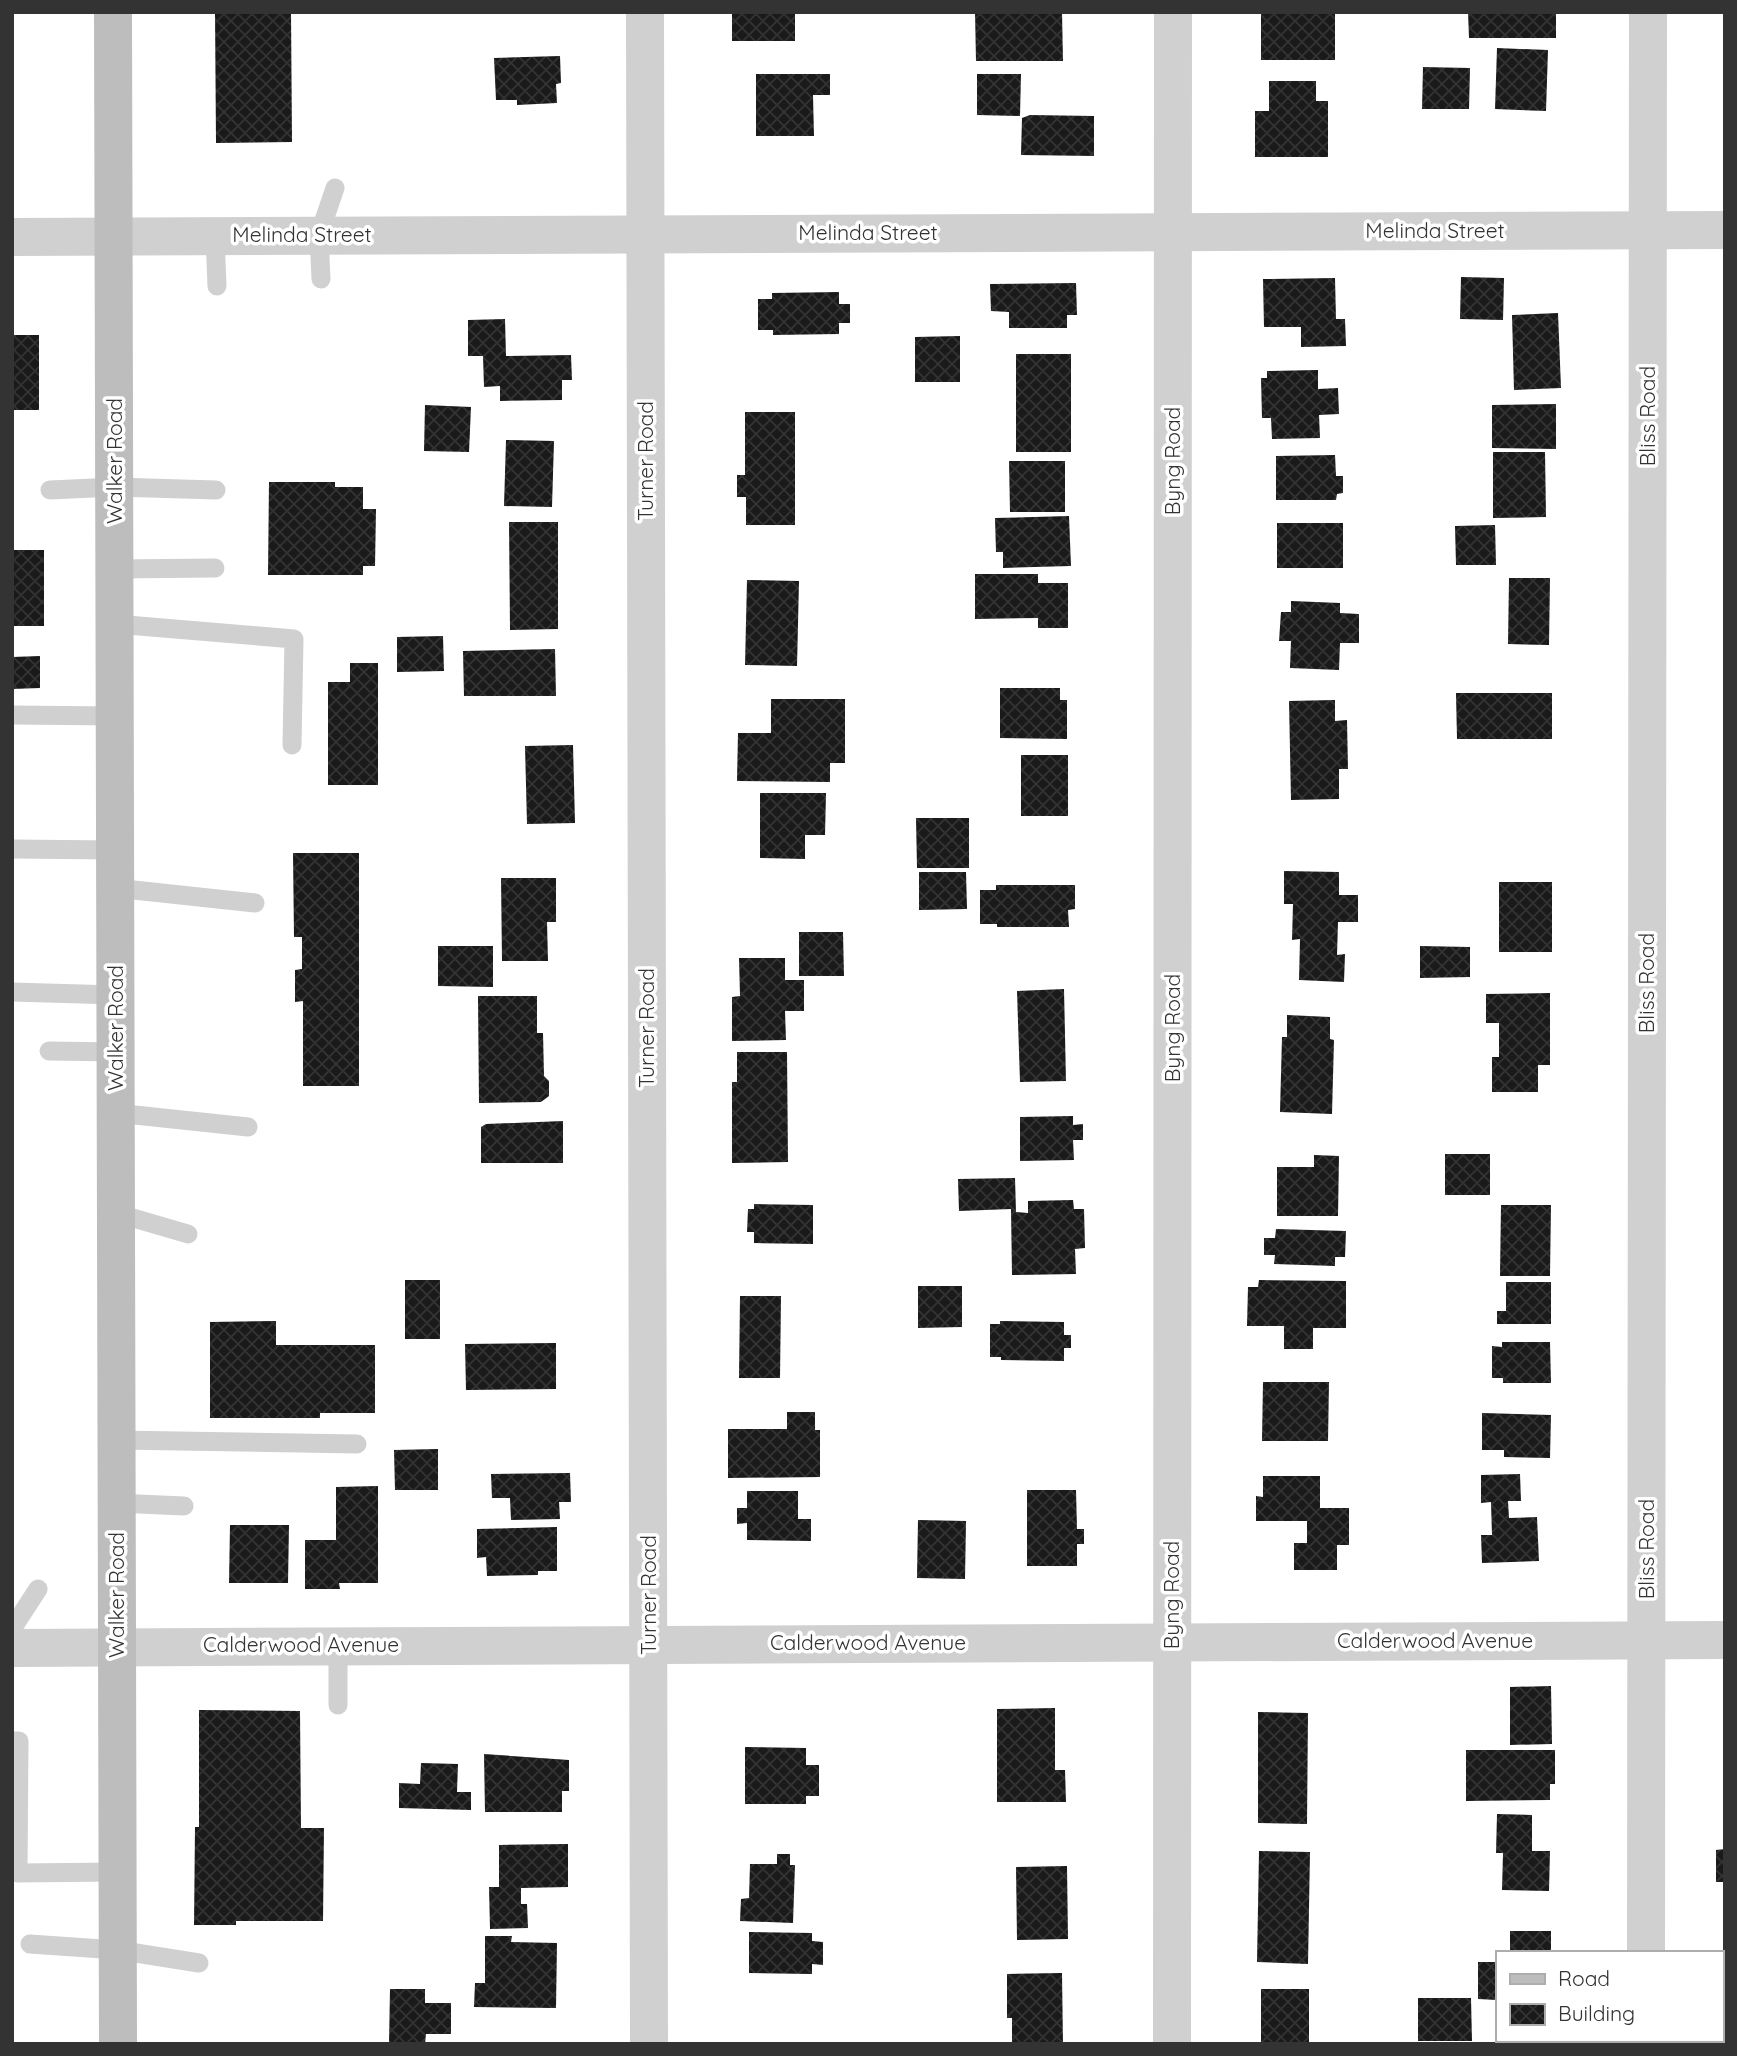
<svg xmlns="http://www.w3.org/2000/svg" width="1737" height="2056" font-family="Quicksand,sans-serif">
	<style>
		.building { fill: url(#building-cross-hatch) }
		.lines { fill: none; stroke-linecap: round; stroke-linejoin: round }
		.lane { stroke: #d0d0d0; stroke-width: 19 }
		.street { stroke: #d0d0d0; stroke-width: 38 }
		.secondary { stroke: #bdbdbd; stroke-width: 38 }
		.labels { text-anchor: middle; stroke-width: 7; stroke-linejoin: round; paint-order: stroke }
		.street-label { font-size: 21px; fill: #333; stroke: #fff }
	</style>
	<defs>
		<pattern id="building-cross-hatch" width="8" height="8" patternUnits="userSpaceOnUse" patternTransform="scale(1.75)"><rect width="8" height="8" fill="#1a1a1a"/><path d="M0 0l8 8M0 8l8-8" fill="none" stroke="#333"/></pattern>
	</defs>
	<rect width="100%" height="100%" fill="#fff"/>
	<g class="building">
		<polygon points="215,12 291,12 292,142 216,143"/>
		<rect x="732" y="12" width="63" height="29"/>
		<polygon points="975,12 1062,12 1063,61 976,61"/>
		<polygon points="1335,12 1335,60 1261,60 1261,13"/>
		<polygon points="1468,12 1556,12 1556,38 1469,38"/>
		<polygon points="1497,48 1548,50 1546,111 1495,109"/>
		<polygon points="560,56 561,83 556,84 557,103 517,105 517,100 496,100 494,58"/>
		<polygon points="1423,67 1470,68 1469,109 1422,109"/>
		<polygon points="756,74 830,74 830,95 813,95 814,136 756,136"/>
		<polygon points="977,74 1021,74 1020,116 977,115"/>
		<polygon points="1269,81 1316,81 1316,101 1328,101 1328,157 1255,157 1255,111 1269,111"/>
		<polygon points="1030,115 1094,116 1094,156 1021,155 1022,118"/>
		<polygon points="1461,277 1504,278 1503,320 1460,319"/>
		<polygon points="1335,278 1336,319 1345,319 1346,346 1301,347 1301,327 1264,327 1263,279"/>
		<polygon points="1076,283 1077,315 1067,315 1067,328 1009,328 1009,312 991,311 990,284"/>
		<polygon points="839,292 839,304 850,304 850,323 839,323 839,334 773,335 773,330 758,330 758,299 772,299 772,293"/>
		<polygon points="1558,313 1561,388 1514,390 1512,315"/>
		<polygon points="505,319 506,356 571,355 572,380 562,380 562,400 500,401 500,386 484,387 483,356 468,356 468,320"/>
		<rect x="12" y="335" width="27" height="75"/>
		<polygon points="960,336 960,382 915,382 915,337"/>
		<rect x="1016" y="354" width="55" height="98"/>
		<polygon points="1318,370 1318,389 1338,388 1339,414 1319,415 1320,438 1272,439 1271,418 1262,418 1261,378 1267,378 1267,371"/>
		<polygon points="1556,404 1556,449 1492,448 1492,405"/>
		<polygon points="425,405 471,407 469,452 424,451"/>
		<polygon points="745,412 795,412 795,525 746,525 746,497 737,497 737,475 745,475"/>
		<polygon points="506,440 554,441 552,507 504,506"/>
		<polygon points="1493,452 1545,452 1546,517 1493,518"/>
		<polygon points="1335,455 1336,476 1343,476 1343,493 1337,494 1336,500 1276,500 1276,456"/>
		<polygon points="1009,461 1065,461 1065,512 1010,512"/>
		<polygon points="269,482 335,482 335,487 363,487 363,509 376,509 375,566 363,566 363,575 268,575"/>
		<polygon points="1069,516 1071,566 1003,568 1003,552 996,552 995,518"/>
		<polygon points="509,522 558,522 558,629 510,630"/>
		<rect x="1277" y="523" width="66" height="45"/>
		<polygon points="1495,525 1496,565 1456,565 1455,526"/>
		<rect x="12" y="550" width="32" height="76"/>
		<polygon points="975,574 1038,574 1038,583 1068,583 1068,628 1038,628 1038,618 975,619"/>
		<polygon points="1509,578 1550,578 1549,645 1508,644"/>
		<polygon points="747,580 799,581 797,666 745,665"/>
		<polygon points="1291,601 1340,603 1340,613 1359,614 1359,643 1340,643 1339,670 1290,668 1291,641 1279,641 1281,612 1291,612"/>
		<polygon points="443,636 444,671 397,672 397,637"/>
		<polygon points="555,649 556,696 464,696 463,651"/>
		<polygon points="40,656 40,688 12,689 12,657"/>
		<polygon points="350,663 378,663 378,785 328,785 328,682 350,682"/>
		<polygon points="1000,688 1060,688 1060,700 1067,700 1067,739 1000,738"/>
		<polygon points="1456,693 1552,693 1552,739 1457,739"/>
		<polygon points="771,699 845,699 845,763 830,763 830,782 737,781 738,733 771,733"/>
		<polygon points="1335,700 1335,721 1347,720 1348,769 1339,769 1339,799 1291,800 1289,701"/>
		<polygon points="573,745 575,823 527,824 525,746"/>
		<rect x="1021" y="755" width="47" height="61"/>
		<polygon points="760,793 826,793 825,835 805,835 805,859 760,858"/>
		<polygon points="916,818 969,818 969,868 917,868"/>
		<polygon points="293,853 359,853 359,1086 303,1086 303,1001 295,1002 295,970 302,969 302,937 294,937"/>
		<polygon points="1284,871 1339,872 1339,895 1358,895 1358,922 1338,922 1337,955 1345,954 1344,982 1299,980 1300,939 1292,940 1293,904 1284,904"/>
		<polygon points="919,872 966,872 967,909 919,910"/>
		<polygon points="501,878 556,878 556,922 547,922 548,961 502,961"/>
		<rect x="1499" y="882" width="53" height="70"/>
		<polygon points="996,885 1075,885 1075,909 1068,910 1069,927 997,927 997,924 980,924 980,890 996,890"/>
		<polygon points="799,932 843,932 844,976 799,976"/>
		<polygon points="438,946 493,946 493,987 438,986"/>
		<polygon points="1420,946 1470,947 1470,977 1420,978"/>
		<polygon points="739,958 785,958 785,980 804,980 804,1011 785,1011 786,1040 732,1041 732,997 740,996"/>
		<polygon points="1064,989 1066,1081 1020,1082 1017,991"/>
		<polygon points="1550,993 1550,1065 1538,1065 1538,1092 1492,1092 1492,1057 1499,1057 1499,1023 1486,1023 1486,994"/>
		<polygon points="478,996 537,996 537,1033 543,1033 544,1076 549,1081 549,1096 541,1102 479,1103"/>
		<polygon points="1287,1015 1330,1017 1330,1039 1334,1040 1332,1114 1280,1112 1282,1037 1287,1037"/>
		<polygon points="737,1052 787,1052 788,1162 732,1163 732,1082 737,1082"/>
		<polygon points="1073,1116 1073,1125 1083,1124 1083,1140 1073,1140 1074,1160 1020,1161 1020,1117"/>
		<polygon points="563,1121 563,1163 481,1163 481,1127 486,1124"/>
		<rect x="1445" y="1154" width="45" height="41"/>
		<polygon points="1314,1155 1339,1156 1338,1216 1277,1216 1277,1167 1314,1167"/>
		<polygon points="1015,1178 1016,1212 1028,1213 1028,1201 1073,1200 1074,1209 1084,1209 1085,1248 1075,1249 1076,1274 1012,1275 1011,1209 959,1211 958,1179"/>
		<polygon points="754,1204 813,1205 813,1244 754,1243 754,1232 747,1232 748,1209 754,1209"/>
		<polygon points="1501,1205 1551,1205 1550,1276 1500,1276"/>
		<polygon points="1276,1229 1346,1231 1345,1257 1335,1257 1335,1266 1274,1264 1275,1255 1264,1255 1264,1238 1275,1238"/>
		<rect x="405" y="1280" width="35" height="59"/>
		<polygon points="1259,1280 1346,1281 1346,1328 1313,1328 1313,1349 1284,1349 1284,1326 1247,1326 1248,1287 1258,1287"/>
		<polygon points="1506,1282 1551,1282 1551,1324 1497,1324 1497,1311 1506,1311"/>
		<polygon points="918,1286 962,1286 962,1327 918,1328"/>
		<polygon points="740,1296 781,1296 780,1378 739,1378"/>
		<polygon points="276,1321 276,1345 375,1345 375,1413 320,1413 320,1418 210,1418 210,1322"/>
		<polygon points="1000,1321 1064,1322 1064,1335 1071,1335 1071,1348 1064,1348 1064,1361 1001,1360 1001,1357 990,1357 990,1324 1000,1324"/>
		<polygon points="1502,1342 1550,1342 1551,1383 1503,1383 1503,1378 1492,1378 1492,1346 1502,1347"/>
		<polygon points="556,1343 556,1389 466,1390 465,1344"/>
		<polygon points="1263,1382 1329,1382 1328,1441 1262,1441"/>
		<polygon points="787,1412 815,1412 815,1430 820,1430 820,1477 728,1478 728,1429 787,1429"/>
		<polygon points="1482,1413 1551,1415 1550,1458 1504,1457 1504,1450 1482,1450"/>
		<polygon points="438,1449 438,1490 395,1490 394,1450"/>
		<polygon points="570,1473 571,1502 559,1502 560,1519 511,1520 510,1498 492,1498 491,1474"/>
		<polygon points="1520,1474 1521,1501 1508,1501 1509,1518 1537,1517 1539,1561 1482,1563 1481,1535 1492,1535 1491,1502 1481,1503 1481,1475"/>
		<polygon points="1263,1476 1320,1476 1320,1508 1349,1508 1349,1545 1337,1545 1337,1570 1294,1570 1294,1543 1307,1543 1307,1521 1256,1521 1256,1496 1263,1497"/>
		<polygon points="378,1486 378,1583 339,1583 340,1589 305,1589 305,1540 336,1540 336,1487"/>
		<polygon points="1027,1490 1076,1490 1077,1529 1084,1529 1084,1544 1077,1544 1077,1566 1027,1566"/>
		<polygon points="747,1491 798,1491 798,1519 811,1519 811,1541 747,1540 747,1523 737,1524 737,1508 747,1508"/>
		<polygon points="918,1520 966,1521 965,1579 917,1578"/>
		<polygon points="230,1525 289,1525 288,1583 229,1583"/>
		<polygon points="557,1527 557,1571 538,1571 538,1575 487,1576 486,1557 477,1558 477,1529"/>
		<polygon points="1551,1686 1552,1744 1510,1745 1510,1687"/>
		<polygon points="1055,1708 1055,1770 1065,1770 1066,1802 997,1802 997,1709"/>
		<polygon points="199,1710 300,1711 301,1828 324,1828 323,1921 236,1921 236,1925 194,1925 195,1827 199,1827"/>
		<polygon points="1258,1712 1308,1713 1307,1824 1258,1823"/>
		<polygon points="745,1747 806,1748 806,1765 819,1765 819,1796 806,1796 806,1804 745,1804"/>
		<polygon points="1466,1750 1555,1750 1555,1784 1550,1784 1550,1800 1466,1801"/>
		<polygon points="484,1754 569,1760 569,1791 562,1791 562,1812 485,1812"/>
		<polygon points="421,1763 458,1764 457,1792 471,1792 471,1810 399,1808 399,1783 420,1784"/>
		<polygon points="1497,1814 1532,1815 1532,1851 1550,1851 1549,1891 1502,1890 1503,1853 1496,1853"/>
		<polygon points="568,1844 568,1887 521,1888 521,1904 527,1904 528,1928 490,1929 489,1887 499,1887 499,1845"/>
		<polygon points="1725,1849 1725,1882 1716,1882 1716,1850"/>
		<polygon points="1259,1851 1310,1852 1308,1964 1257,1962"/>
		<polygon points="777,1854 790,1854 790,1865 795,1865 793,1923 740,1921 741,1899 749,1898 750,1864 777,1864"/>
		<polygon points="1067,1866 1068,1939 1017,1940 1016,1867"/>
		<rect x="1510" y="1931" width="41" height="22"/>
		<polygon points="749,1932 812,1933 812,1941 823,1942 823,1965 812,1964 812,1974 749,1973"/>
		<polygon points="485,1936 512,1936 511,1942 557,1943 556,2008 474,2007 475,1983 485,1983"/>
		<polygon points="1478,1962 1497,1962 1497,2000 1478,1999"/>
		<polygon points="1062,1973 1063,2044 1012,2044 1012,2018 1007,2018 1007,1974"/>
		<polygon points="390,1989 425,1989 425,2003 451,2003 451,2034 426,2034 425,2044 389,2044"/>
		<rect x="1261" y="1989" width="48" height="55"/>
		<polygon points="1418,1998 1471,1998 1472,2041 1418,2041"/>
	</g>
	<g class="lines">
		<g class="lane">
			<polyline points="215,236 217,286"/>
			<polyline points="321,279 319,235 335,188"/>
			<polyline points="50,490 115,487 216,490"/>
			<polyline points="115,569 215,568"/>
			<polyline points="115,624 294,639 292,745"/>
			<polyline points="12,715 115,716"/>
			<polyline points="12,849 115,850"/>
			<polyline points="115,888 255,903"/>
			<polyline points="12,992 116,995"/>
			<polyline points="49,1051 116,1052"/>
			<polyline points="116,1113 248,1127"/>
			<polyline points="116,1213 188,1234"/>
			<polyline points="117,1440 357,1444"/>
			<polyline points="116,1503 184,1506"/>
			<polyline points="12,1629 38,1589"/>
			<polyline points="338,1645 338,1705"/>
			<polyline points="12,1741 19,1741 18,1873 117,1872"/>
			<polyline points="30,1944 117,1950 199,1963"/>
		</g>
		<g class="street">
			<polyline points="645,12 649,2044"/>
			<polyline points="12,237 1725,230"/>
			<polyline points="12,1648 1725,1640"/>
			<polyline points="1646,1953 1648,12"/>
			<polyline points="1172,2044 1173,12"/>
			<polyline points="1646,2044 1646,2040"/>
		</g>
		<polyline class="secondary" points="113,12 118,2044"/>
	</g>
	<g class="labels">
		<g class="street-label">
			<text x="1435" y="238">Melinda Street</text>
			<text x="868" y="240">Melinda Street</text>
			<text x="302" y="242">Melinda Street</text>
			<text transform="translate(1648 416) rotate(-90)" y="7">Bliss Road</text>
			<text transform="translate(115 461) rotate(-90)" y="7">Walker Road</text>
			<text transform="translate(646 461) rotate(-90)" y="7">Turner Road</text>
			<text transform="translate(1173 461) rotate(-90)" y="7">Byng Road</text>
			<text transform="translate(1647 983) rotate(-90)" y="7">Bliss Road</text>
			<text transform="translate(116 1028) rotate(-90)" y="7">Walker Road</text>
			<text transform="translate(647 1028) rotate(-90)" y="7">Turner Road</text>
			<text transform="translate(1173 1028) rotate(-90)" y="7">Byng Road</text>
			<text transform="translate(1647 1549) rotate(-90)" y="7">Bliss Road</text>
			<text transform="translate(117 1595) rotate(-90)" y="7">Walker Road</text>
			<text transform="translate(649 1595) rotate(-90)" y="7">Turner Road</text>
			<text transform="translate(1172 1595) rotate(-90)" y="7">Byng Road</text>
			<text x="1435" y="1648">Calderwood Avenue</text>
			<text x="868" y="1650">Calderwood Avenue</text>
			<text x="301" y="1652">Calderwood Avenue</text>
		</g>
	</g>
	<rect width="1737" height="2056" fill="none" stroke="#333333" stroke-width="28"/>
	<rect x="1496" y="1951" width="228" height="91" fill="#ffffff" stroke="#adadad" stroke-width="2"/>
	<rect x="1510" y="1974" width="35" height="10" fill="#bdbdbd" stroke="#adadad" stroke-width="2"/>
	<text x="1558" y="1986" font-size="21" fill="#333333">Road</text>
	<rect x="1510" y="2004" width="35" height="21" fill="url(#building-cross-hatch)" stroke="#adadad" stroke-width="2"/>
	<text x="1558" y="2021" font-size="21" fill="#333333">Building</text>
</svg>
